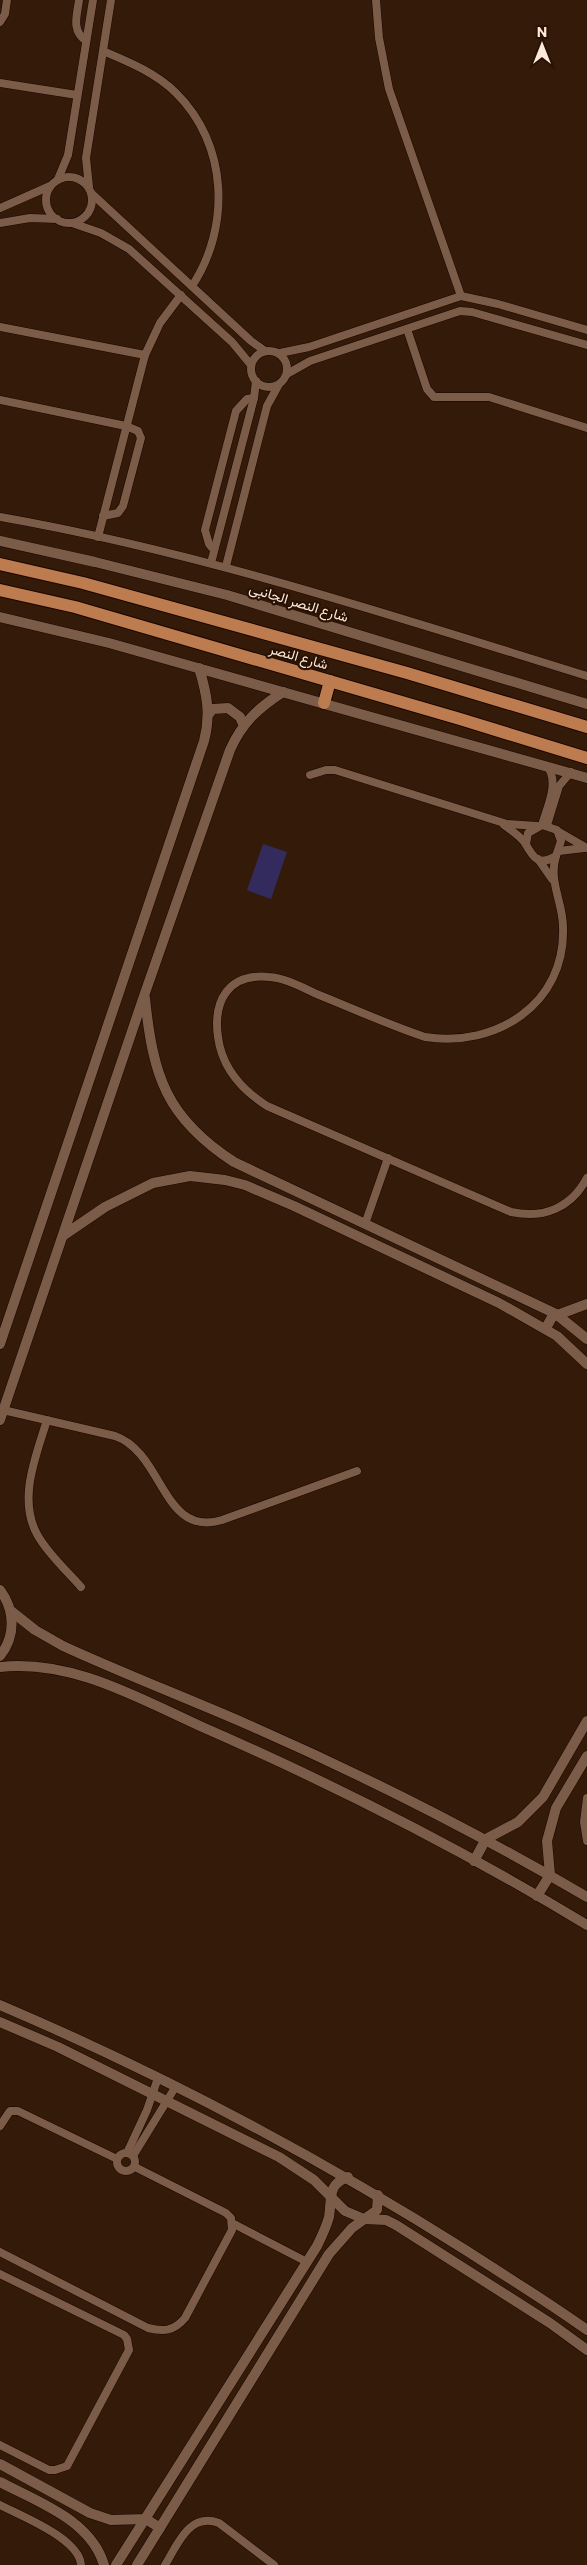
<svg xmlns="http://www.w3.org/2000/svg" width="587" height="2565" viewBox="0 0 587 2565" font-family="Commissioner,Vazirmatn,sans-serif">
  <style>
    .park { fill: #332b5e }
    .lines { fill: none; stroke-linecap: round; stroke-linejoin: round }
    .minor-casing { stroke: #1b0500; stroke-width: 9 }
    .tertiary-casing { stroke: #1b0500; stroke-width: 11 }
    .primary-casing { stroke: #1b0500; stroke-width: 14 }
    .minor { stroke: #7a5c48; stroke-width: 8 }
    .tertiary { stroke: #7a5c48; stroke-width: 10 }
    .primary { stroke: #bd7c4f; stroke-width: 12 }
    .labels { text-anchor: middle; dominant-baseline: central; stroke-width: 4.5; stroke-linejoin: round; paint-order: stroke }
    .street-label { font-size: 14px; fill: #fbe9de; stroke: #2a1202 }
  </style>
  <rect width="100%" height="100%" fill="#341b09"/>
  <polygon class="park" points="263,844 287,852 271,899 247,890"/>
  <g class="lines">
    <defs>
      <g id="minor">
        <path d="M79,0C77,16 71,30 86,41"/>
        <polyline points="376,0 379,38 389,89 461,296"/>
        <polyline points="0,22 5,14 7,0"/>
        <path d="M103,51C129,62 156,73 176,93C228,144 231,227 192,286"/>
        <polyline points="0,83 77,95"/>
        <circle cx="69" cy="200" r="23"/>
        <polyline points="58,179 68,155 93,0"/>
        <polyline points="89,187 86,158 111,0"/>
        <polyline points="91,193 251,341 265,351"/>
        <polyline points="0,208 50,186"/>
        <polyline points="0,223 30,218 57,219"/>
        <polyline points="72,223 101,233 129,249 232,342 251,365"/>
        <polyline points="0,327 145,355"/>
        <polyline points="407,329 427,389 434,397 489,397 587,428"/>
        <circle cx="269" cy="369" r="18"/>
        <polyline points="280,353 309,347 461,296 498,304 587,330"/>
        <polyline points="287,374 310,361 460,311 472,312 587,345"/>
        <polyline points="0,400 126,426 138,431 141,438 123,506 118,513 103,516"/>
        <path d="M0,517C200,552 393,616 587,676"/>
        <polyline points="98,537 145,355 160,323 181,295"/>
        <polyline points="214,550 209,544 205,530 236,411 247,399 254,398"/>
        <polyline points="211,563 254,398 256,381"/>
        <polyline points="226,566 267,406 278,386"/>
        <polyline points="310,775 326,770 335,770 507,824 537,826"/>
        <path d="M504,825C511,830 520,836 525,843C533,857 538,867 556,856L561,841L557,830L542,825L528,833L526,844"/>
        <path d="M542,825C547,807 560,782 547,766"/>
        <polyline points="547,825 559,786 571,772"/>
        <polyline points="559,832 587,848"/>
        <polyline points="559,851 584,848"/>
        <path d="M556,856C548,881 563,902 563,927C566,1004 496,1048 425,1037C389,1025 354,1009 319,995C303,988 286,978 269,977C228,973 213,1001 218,1037C222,1068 242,1090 267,1106L511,1212C544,1219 571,1208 587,1178"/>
        <polyline points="538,859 552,879"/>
        <polyline points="365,1224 388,1158"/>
        <path d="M3,1410L115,1436C164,1453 162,1538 222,1520L357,1471"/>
        <path d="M47,1420C36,1456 17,1500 38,1536C49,1555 67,1571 81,1587"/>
        <polyline points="587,1798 584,1822 587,1841"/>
        <polyline points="0,2126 10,2111 18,2111 117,2159"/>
        <circle cx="126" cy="2162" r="9"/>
        <polyline points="127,2153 147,2110 158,2078"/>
        <polyline points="133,2156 176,2086"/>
        <polyline points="232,2223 307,2262"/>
        <path d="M0,2252L148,2328C164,2332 174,2331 185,2318L232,2230L231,2218L226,2213L135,2167"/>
        <polyline points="0,2274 124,2335 127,2339 129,2350 67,2466 55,2470 49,2470 0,2445"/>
        <path d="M0,2505C21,2516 80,2539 81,2565"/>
        <path d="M165,2565C178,2544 189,2512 219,2523L274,2565"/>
      </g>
      <g id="tertiary">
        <polyline points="0,541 95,562 227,595 587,704"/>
        <polyline points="0,617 109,643 587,778"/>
        <polyline points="209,714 213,709 228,708 240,717 243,724"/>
        <path d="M145,998C153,1076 166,1118 234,1162L556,1314L587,1339"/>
        <polyline points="64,1235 105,1207 153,1183 190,1176 225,1180 245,1185 294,1206 499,1303 557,1336 587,1364"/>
        <polyline points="546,1328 552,1317 587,1304"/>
        <path d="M0,1344L204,741C211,715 207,694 199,668"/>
        <path d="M0,1420L145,993L230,750C242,723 258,708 283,692"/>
        <path d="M0,1590C15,1610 16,1636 0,1656"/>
        <path d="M11,1611L35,1630L63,1646C122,1673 184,1697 244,1723C361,1774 476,1832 587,1897"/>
        <path d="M0,1667C71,1659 138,1698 200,1726C333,1784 463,1850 587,1925"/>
        <polyline points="474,1861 486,1839 518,1822 543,1797 587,1721"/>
        <polyline points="537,1896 550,1875 547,1841 556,1808 587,1756"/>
        <path d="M0,2005C162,2074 318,2157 467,2251C507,2277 548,2302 587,2330"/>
        <polyline points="0,2022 58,2047 279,2157 314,2180 345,2211 364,2219 386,2220 396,2225 550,2323 587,2350"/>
        <polyline points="0,2464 90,2513 111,2520 146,2519 160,2528"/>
        <path d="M0,2482C38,2502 91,2520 104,2565"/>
        <path d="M116,2565L317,2246C322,2236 326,2228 329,2217C332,2199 327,2184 348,2177"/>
        <polyline points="137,2565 329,2254 352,2228 377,2210 378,2195"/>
      </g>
      <g id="primary">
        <polyline points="0,564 83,583 407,673 587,727"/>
        <polyline points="0,590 75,607 460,719 587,758"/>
        <polyline points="324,703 330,681"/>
      </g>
    </defs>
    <use href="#minor" class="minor-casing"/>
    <use href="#tertiary" class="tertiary-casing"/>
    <use href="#primary" class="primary-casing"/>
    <use href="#minor" class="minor"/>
    <use href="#tertiary" class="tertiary"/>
    <use href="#primary" class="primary"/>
  </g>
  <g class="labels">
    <g class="street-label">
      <text transform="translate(299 602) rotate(17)">شارع النصر الجانبى</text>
      <text transform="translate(299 656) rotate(16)">شارع النصر</text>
    </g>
  </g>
  <g transform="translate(542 45)" stroke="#2a1202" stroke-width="4" paint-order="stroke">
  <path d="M0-4L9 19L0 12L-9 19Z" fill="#fbe9de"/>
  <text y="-8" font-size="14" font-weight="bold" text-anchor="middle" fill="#fbe9de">N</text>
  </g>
</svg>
